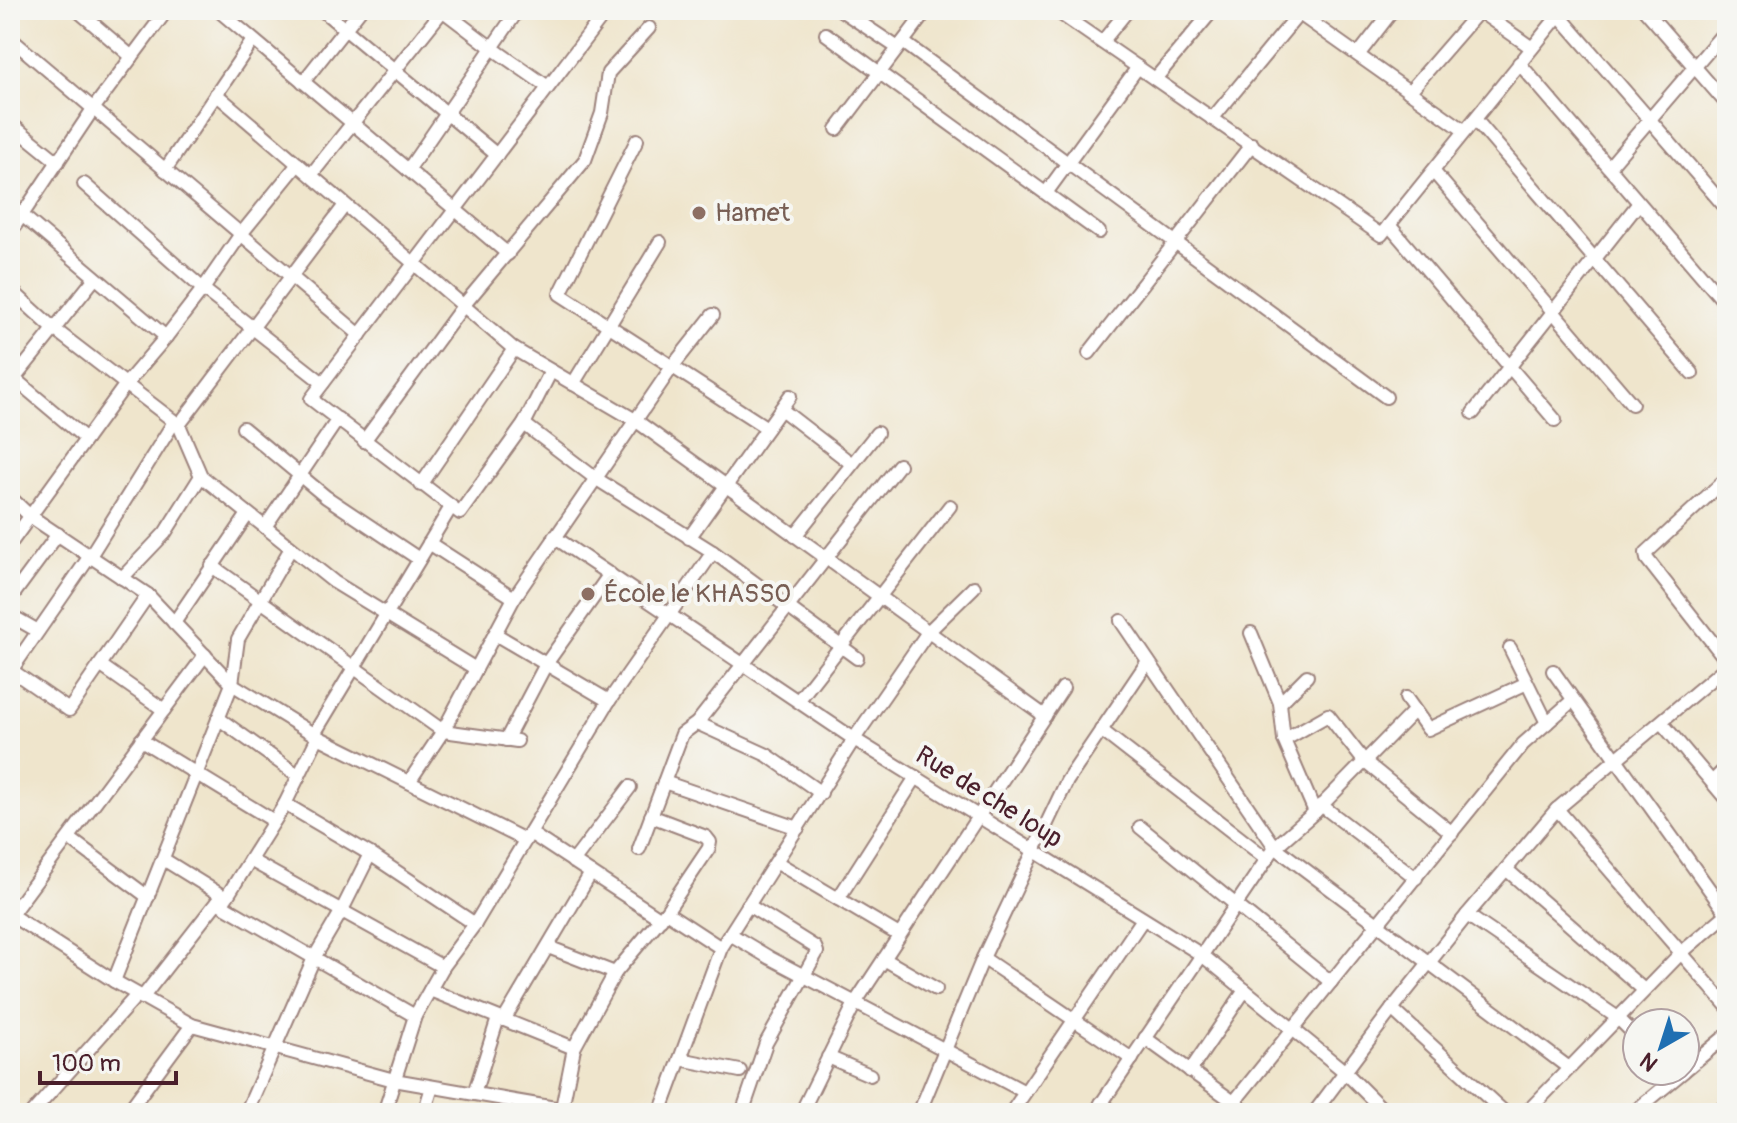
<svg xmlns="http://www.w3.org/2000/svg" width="1737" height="1123" viewBox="0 0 1737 1123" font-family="Pangolin,sans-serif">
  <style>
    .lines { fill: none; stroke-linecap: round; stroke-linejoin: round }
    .minor-casing { stroke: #9c827c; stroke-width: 16 }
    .minor { stroke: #fff; stroke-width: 12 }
    .education-dot { fill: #8d6e63; stroke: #f6f6f2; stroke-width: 3 }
    .labels { text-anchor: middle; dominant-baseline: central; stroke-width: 8; stroke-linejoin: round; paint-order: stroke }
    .education-label { font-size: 26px; fill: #785e54; stroke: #f6f6f2; text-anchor: start }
    .street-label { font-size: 26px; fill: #4a1f2b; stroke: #f6f6f2 }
  </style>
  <rect width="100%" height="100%" fill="#f6f6f2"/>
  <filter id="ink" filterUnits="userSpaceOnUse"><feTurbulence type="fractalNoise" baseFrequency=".0125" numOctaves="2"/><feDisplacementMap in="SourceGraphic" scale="16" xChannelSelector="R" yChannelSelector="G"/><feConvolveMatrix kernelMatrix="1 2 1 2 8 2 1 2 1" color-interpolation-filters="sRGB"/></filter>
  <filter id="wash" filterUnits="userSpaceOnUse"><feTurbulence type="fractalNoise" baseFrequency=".006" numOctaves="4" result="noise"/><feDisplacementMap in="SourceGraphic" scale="32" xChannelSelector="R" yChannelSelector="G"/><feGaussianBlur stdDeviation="1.8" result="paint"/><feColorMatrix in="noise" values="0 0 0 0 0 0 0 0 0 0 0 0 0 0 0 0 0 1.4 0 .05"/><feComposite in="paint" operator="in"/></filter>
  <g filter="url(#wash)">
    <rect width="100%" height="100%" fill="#efe5cc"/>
  </g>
  <g filter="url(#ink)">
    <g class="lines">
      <defs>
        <g id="minor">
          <polyline points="77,10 132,57"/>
          <polyline points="218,10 508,254"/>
          <polyline points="322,10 497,155"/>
          <polyline points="442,10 492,48 548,87"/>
          <polyline points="841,10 898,48"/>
          <polyline points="1055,10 1381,235 1563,10"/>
          <polyline points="1294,10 1465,131"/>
          <polyline points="1478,10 1532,48"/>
          <polyline points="1645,10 1727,104"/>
          <polyline points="1559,15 1727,209"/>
          <polyline points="826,34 1099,232"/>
          <polyline points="10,38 360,335"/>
          <polyline points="903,42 1386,397"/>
          <polyline points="1102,42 1128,10"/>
          <polyline points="1358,55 1393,10"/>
          <polyline points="1519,63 1727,305"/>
          <polyline points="1155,79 1213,10"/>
          <polyline points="303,82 360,10"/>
          <polyline points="1409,92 1480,10"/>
          <polyline points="216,94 514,349 635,420 1045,716"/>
          <polyline points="1212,119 1302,10"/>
          <polyline points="1475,119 1692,373"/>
          <polyline points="10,123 58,162"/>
          <polyline points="837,129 927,10"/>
          <polyline points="637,140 560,294 767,428"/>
          <polyline points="1609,167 1727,29"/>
          <polyline points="165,170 253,40"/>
          <polyline points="408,170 518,10"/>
          <polyline points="1433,171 1632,404"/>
          <polyline points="311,175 443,10"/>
          <polyline points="84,184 203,289 323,383"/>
          <polyline points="1046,193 1138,67"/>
          <polyline points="10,205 166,337"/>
          <polyline points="1389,225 1555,420"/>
          <polyline points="10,233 93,109 167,10"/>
          <polyline points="10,289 54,329 179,425 201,476 334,582 476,669"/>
          <polyline points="1089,353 1252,144"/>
          <polyline points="551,371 524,424 460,513 311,399 607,10"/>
          <polyline points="10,375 86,439"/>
          <polyline points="10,384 95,278"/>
          <polyline points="573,384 660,242"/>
          <polyline points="781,409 852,464"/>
          <polyline points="1473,413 1639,203"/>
          <polyline points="524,424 595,478 713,552 857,658"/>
          <polyline points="179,425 345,205"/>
          <polyline points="243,428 326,497 419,559"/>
          <polyline points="364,441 463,306 585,160 602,113 608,73 649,28"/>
          <polyline points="1727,478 1646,553 1647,559 1727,661"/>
          <polyline points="421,485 514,349"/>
          <polyline points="10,497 30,516 148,595 232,684 318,737 525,840"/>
          <polyline points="265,527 338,419"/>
          <polyline points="795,536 877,433"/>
          <polyline points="554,537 854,739 1202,955 1344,1071 1386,1113"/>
          <polyline points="689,538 790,396"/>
          <polyline points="429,543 514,598"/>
          <polyline points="10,544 126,384 166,337 203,289 241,234 298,164"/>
          <polyline points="212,566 443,731 517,741"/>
          <polyline points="122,578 165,533 201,476"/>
          <polyline points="10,599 58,534"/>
          <polyline points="10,615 38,631"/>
          <polyline points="1121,621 1275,847 1569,1068"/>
          <polyline points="174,623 248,514"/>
          <polyline points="1251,633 1280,703 1284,740 1315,812"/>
          <polyline points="495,634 609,701"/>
          <polyline points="1510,648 1547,723"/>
          <polyline points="100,665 164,710"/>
          <polyline points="11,670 69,710 148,595"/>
          <polyline points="1553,671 1727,914"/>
          <polyline points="10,672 90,556 174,422"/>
          <polyline points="1406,698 1428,729 1527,683"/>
          <polyline points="798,701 950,506"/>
          <polyline points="1280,703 1307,676"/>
          <polyline points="218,718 299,776"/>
          <polyline points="1661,722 1727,800"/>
          <polyline points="697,723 767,755 821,793"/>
          <polyline points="1101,730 1267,859"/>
          <polyline points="314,734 451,507"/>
          <polyline points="141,740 274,821"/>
          <polyline points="506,740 546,664 610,574"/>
          <polyline points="1284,740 1328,715 1364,761 1452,833"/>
          <polyline points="409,782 443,731 514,598 672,367 713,315"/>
          <polyline points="664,782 798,828"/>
          <polyline points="1712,782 1727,767"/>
          <polyline points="285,804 370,854 475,924"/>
          <polyline points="1321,805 1416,878"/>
          <polyline points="1557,809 1727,1006"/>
          <polyline points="1140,827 1331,982"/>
          <polyline points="530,833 661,919"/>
          <polyline points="69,838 148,897"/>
          <polyline points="639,849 682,734 697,723 899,465"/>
          <polyline points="163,859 226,898 285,804 318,737"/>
          <polyline points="250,860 443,967"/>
          <polyline points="573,862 630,787"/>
          <polyline points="776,862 899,935"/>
          <polyline points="1506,869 1644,990"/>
          <polyline points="838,899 916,777"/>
          <polyline points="217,902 415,1016"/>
          <polyline points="666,912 721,948"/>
          <polyline points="11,915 114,981 192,1025 394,1080 561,1109 603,1113"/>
          <polyline points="1467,915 1618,1018 1637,1037"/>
          <polyline points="10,916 205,655"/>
          <polyline points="730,934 770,958 1025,1092"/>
          <polyline points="548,947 615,973"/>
          <polyline points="983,958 1132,1059"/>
          <polyline points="884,959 936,989"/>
          <polyline points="114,981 232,684 238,639 291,548"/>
          <polyline points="430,990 574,1048"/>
          <polyline points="142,998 220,898"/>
          <polyline points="504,1020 591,873"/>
          <polyline points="1145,1038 1249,1113"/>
          <polyline points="828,1057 870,1075"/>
          <polyline points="680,1059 740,1071"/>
          <polyline points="1685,1070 1727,1035"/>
          <polyline points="1190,1071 1245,990"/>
          <polyline points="474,1094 498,1018"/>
          <polyline points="1234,1102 1523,744 1573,700"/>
          <polyline points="1101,1103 1115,1113"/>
          <polyline points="32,1113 137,995"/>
          <polyline points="127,1113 192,1025"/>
          <polyline points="246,1113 314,958 341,912 370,854"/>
          <polyline points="384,1113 415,1016 443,967 475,924 609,701 713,552"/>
          <polyline points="424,1113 432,1087"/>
          <polyline points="561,1113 574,1048 615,973 666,912 709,848 710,842 706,837 651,816"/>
          <polyline points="660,1113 721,948 854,739 928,632 974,587"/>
          <polyline points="742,1113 766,1043 817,952 815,947 748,905"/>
          <polyline points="801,1113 855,1003 1063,688"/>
          <polyline points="919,1113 983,958 1067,781 1148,661"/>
          <polyline points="1011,1113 1143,919"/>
          <polyline points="1095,1113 1275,847 1315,812 1414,711"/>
          <polyline points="1314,1113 1392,1009"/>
          <polyline points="1505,1113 1392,1009 1467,915 1557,809 1727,666"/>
          <polyline points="1526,1113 1681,953 1727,914"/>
          <polyline points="1633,1113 1684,1071"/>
          <polyline points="1717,1113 1727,1104"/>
        </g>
      </defs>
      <use href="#minor" class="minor-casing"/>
      <use href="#minor" class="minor"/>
    </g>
  </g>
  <g class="education-dot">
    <circle cx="699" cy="213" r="8"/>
    <circle cx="588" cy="594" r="8"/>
  </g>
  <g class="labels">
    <g class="education-label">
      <text x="715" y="213">Hamet</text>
      <text x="604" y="594">École le KHASSO</text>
    </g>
    <g class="street-label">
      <text transform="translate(989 797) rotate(32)">Rue de che loup</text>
    </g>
  </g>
  <rect width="1737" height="1123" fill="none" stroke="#f6f6f2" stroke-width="40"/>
  <g transform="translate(1661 1047) rotate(219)"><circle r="38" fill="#f6f6f2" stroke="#b1a0a2" stroke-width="2"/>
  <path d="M0-6L14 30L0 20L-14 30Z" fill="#1f6fb2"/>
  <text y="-12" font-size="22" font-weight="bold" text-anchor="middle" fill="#4a1f2b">N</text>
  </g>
  <path d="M40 1071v12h136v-12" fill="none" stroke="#4a1f2b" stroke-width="4"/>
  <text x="52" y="1071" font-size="24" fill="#4a1f2b" stroke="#f6f6f2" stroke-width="6" paint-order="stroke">100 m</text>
</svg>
